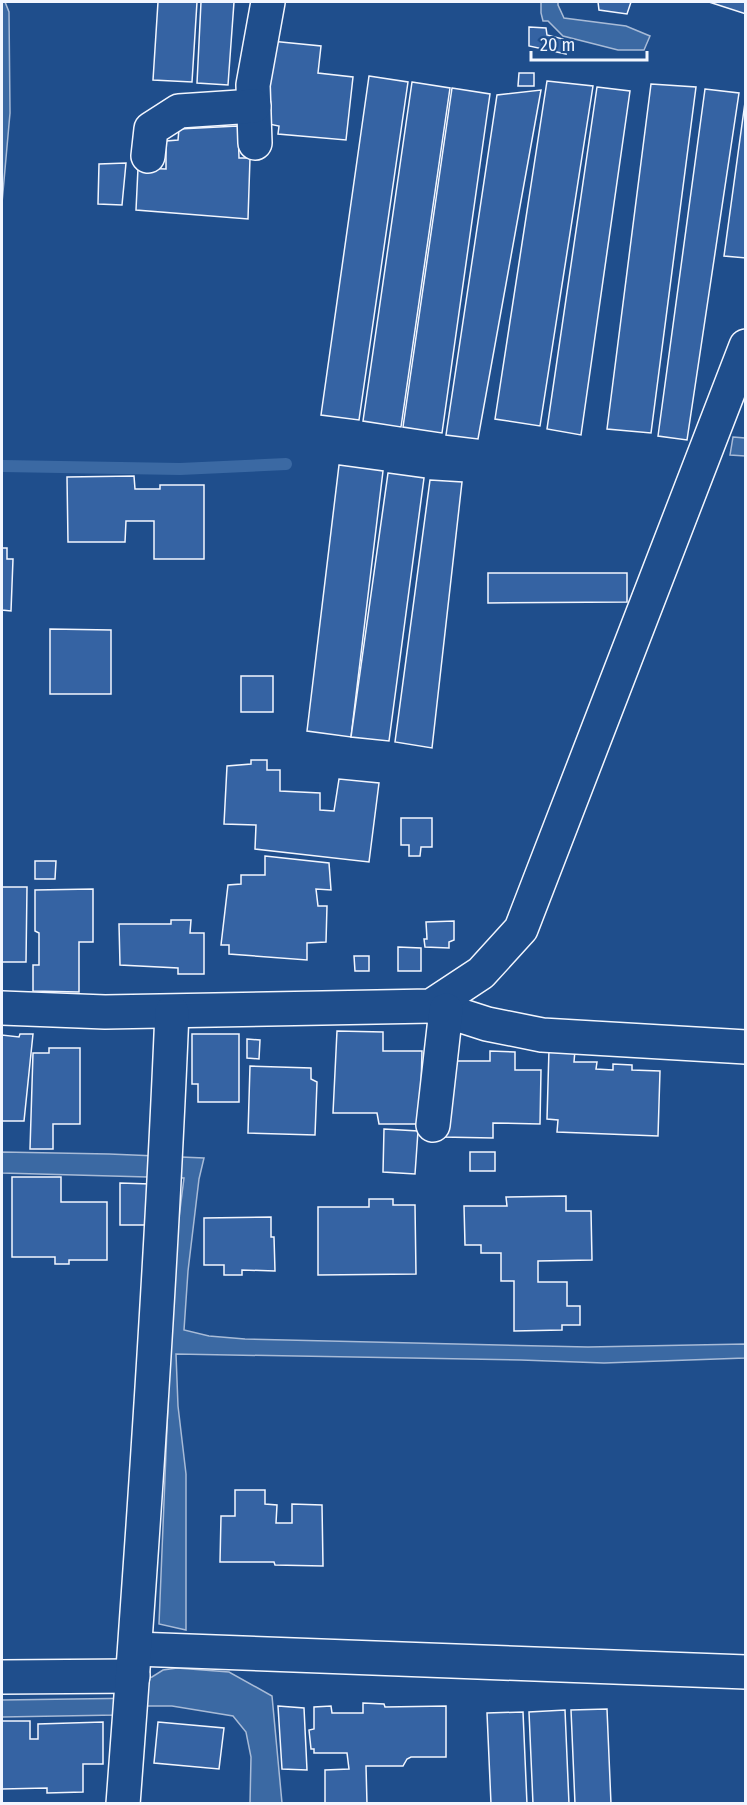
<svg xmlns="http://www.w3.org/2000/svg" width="747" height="1805" viewBox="0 0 747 1805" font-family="'Fira Sans Condensed',sans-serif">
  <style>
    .water { fill: #3b69a3; stroke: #a8bbd7; stroke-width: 1.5 }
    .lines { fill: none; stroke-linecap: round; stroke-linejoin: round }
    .stream { stroke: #3b69a3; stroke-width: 12 }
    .building { fill: #3563a3; stroke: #f2f6ff; stroke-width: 1.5 }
    .minor-casing { stroke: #f2f6ff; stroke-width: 36 }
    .minor { stroke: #1f4e8c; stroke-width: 33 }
  </style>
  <rect width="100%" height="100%" fill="#1f4e8c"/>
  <g class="water">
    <polygon points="2,2 5,2 9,12 10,113 2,203"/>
    <polygon points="541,2 558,2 558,5 564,18 626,26 650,36 644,50 618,50 563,36 548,21 543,21 541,13"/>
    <polygon points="733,437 745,438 745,456 730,455"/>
    <polygon points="2,1152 109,1154 204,1158 199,1179 188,1271 184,1330 209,1336 245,1339 588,1347 745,1344 745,1358 604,1363 521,1360 176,1354 178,1406 186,1474 186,1630 159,1624 168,1404 168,1305 184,1178 2,1173"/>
    <polygon points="177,1668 229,1672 272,1696 282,1803 250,1803 251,1757 246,1732 233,1716 172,1706 146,1706 117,1715 2,1717 2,1700 145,1698 146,1678 152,1677 163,1670"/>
  </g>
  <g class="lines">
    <polyline class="stream" points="2,466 180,469 286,464"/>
  </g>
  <g class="building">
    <polygon points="158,2 197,2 192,82 153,80"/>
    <polygon points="201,2 234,2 228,85 197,83"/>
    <polygon points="598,2 631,2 627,14 599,10"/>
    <polygon points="709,2 746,2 746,14"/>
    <polygon points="529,27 546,28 547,35 563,39 566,54 529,46"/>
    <polygon points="271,41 321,46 318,73 353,77 346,140 278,134 279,126 259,122"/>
    <polygon points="519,73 534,73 534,86 518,86"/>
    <polygon points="369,76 408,82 359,420 321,415"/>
    <polygon points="547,81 593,86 540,426 495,419"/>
    <polygon points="412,82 450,88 401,427 363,421"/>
    <polygon points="651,84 696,87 651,433 607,429"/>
    <polygon points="597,87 630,91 581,435 547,429"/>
    <polygon points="452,88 490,94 442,433 403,427"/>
    <polygon points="705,89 739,93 687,440 658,436"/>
    <polygon points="541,90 478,439 446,435 497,95"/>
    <polygon points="746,95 746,258 724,256"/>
    <polygon points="238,126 239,158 250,158 248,219 136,210 138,168 166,169 166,141 178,140 179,129"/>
    <polygon points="126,163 122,205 98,204 99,164"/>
    <polygon points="339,465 383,471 351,737 307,731"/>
    <polygon points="388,473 424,478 389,741 351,737"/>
    <polygon points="134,476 135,489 160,489 160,485 204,485 204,559 154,559 154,521 126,521 125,542 68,542 67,477"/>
    <polygon points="430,480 462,482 432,748 395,742"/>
    <polygon points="2,548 7,548 7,559 13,559 11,611 2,610"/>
    <polygon points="488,573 627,573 627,602 488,603"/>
    <polygon points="50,629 111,630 111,694 50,694"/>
    <rect x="241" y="676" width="32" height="36"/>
    <polygon points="251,760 267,760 267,770 280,770 280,791 320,793 320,810 334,811 339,779 379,783 369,862 255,849 256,825 224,824 227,766 251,764"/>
    <polygon points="401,818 432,818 432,847 421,847 420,856 409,856 409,845 401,845"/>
    <polygon points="265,856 329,863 331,890 316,889 318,906 327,906 326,942 307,943 307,960 229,954 229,945 221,945 228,885 241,884 241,875 265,875"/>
    <polygon points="35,861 56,861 55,879 35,879"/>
    <polygon points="2,887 27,887 26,962 2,962"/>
    <polygon points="93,889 93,942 79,942 79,992 33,991 33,965 39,965 39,933 35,931 35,890"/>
    <polygon points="171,920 191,920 190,933 204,933 204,974 178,974 178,968 120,965 119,924 171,924"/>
    <polygon points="454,921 454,940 449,942 449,948 425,947 424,939 427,939 426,922"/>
    <polygon points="398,947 421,948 421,971 398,971"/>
    <polygon points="354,956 369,956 369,971 355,971"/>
    <polygon points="337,1031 383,1032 383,1051 422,1051 420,1124 379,1124 377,1113 333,1113"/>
    <polygon points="20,1034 33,1034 24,1121 2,1121 2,1035 19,1037"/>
    <polygon points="192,1034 239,1034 239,1102 198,1102 198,1084 192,1084"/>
    <polygon points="247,1039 260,1040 259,1059 247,1058"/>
    <polygon points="49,1048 80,1048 80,1124 53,1124 53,1149 30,1149 33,1053 49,1053"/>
    <polygon points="549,1049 575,1050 574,1062 597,1062 596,1069 613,1070 613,1064 632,1065 632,1070 660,1071 658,1136 557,1132 558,1120 547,1119"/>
    <polygon points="490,1051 515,1052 515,1070 541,1070 540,1124 493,1123 493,1138 442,1137 451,1061 490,1061"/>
    <polygon points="250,1066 311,1068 311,1079 317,1082 315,1135 248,1133"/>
    <polygon points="384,1129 418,1131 415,1174 383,1172"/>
    <rect x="470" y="1152" width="25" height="19"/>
    <polygon points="12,1177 61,1177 61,1202 107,1202 107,1260 69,1260 69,1264 55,1264 55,1257 12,1257"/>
    <polygon points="120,1183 150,1184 150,1225 120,1225"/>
    <polygon points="566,1196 566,1211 591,1211 592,1260 538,1261 538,1282 567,1282 567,1306 580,1306 580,1325 562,1325 562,1330 514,1331 514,1281 501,1281 501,1253 481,1253 481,1245 465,1245 464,1206 507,1206 506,1197"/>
    <polygon points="369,1199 393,1199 393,1205 415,1205 416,1274 318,1275 318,1207 369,1207"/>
    <polygon points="271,1217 271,1237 274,1237 275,1271 242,1270 242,1275 224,1275 224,1265 204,1265 204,1218"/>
    <polygon points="235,1490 265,1490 265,1504 277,1505 276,1523 292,1523 292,1504 322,1505 323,1566 275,1565 274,1562 220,1562 221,1516 235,1516"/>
    <polygon points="363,1703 384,1704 385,1707 446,1706 446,1757 411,1757 407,1759 403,1766 366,1766 367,1804 325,1804 325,1770 349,1769 347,1753 314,1753 314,1749 311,1749 309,1730 314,1729 314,1707 331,1706 332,1713 363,1713"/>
    <polygon points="278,1706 304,1708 307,1770 282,1769"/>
    <polygon points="607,1709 611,1804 575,1804 571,1710"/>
    <polygon points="565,1710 569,1804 533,1804 529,1712"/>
    <polygon points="523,1712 527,1804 491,1804 487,1713"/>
    <polygon points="2,1721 30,1721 30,1739 38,1739 38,1724 103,1722 103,1764 83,1764 83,1792 47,1793 47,1788 2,1789"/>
    <polygon points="158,1722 224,1728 219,1769 154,1763"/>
  </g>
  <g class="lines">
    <defs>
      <g id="minor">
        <polyline points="255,143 253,85 268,2"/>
        <polyline points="148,156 151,129 179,111 254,106"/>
        <polyline points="431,1006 487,1024 542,1035 746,1047"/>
        <polyline points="2,1008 105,1012 431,1006 481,973 521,929 746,346"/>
        <polyline points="433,1125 446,1010"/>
        <polyline points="135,1649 746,1672"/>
        <polyline points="2,1677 133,1676"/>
        <path d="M123,1804C143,1540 161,1276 172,1012"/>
      </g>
    </defs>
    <use href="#minor" class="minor-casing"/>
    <use href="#minor" class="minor"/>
  </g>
  <rect width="747" height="1805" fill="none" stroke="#f2f6ff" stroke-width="6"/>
  <path d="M531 51v9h116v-9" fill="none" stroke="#f2f6ff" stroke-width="3"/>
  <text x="540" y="51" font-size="18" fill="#f2f6ff" stroke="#1f4e8c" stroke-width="4.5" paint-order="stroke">20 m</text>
</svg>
